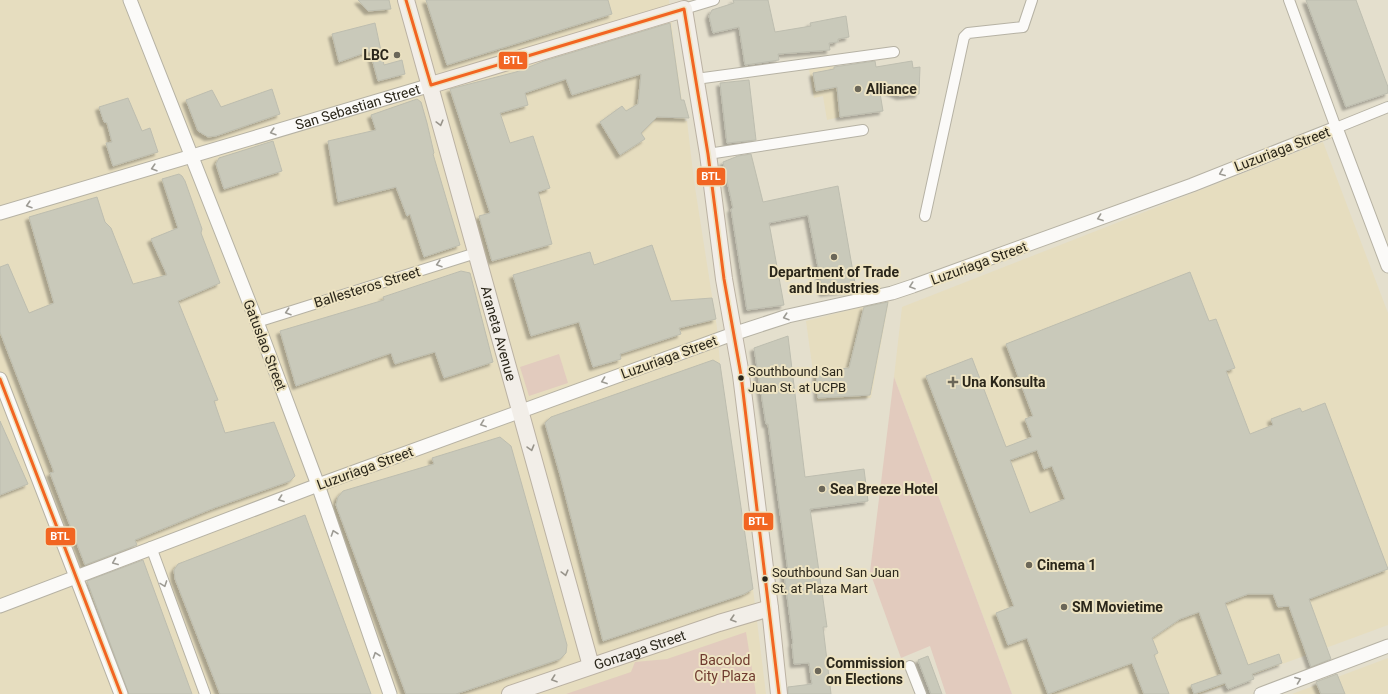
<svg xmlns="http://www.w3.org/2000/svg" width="1388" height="694" viewBox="0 0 1388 694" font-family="Roboto,sans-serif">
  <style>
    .built { fill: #e6ddbf }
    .green { fill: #e2cbbe }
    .building { fill: #c9c9ba; stroke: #bdbdaf; fill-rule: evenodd; filter: url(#shadow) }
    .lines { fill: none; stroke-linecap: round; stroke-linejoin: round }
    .minor-casing { stroke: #b6b2a4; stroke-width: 12 }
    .tertiary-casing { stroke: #b6b2a4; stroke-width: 15 }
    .primary-casing { stroke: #bbb2a3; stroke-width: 18 }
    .minor { stroke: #fbfaf8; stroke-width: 10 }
    .tertiary { stroke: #fbfaf8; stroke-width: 13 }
    .primary { stroke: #f2eee8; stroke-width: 16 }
    .bus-1-casing { stroke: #eee4c3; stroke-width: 6 }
    .bus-1 { stroke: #f26522; stroke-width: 3 }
    .oneway { stroke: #98948b }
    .oneway2 { stroke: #9d9b94 }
    .poi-dot { fill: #6b6759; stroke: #eee4c3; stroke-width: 1.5 }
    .bus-dot { fill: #2a261a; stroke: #eee4c3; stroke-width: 1.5 }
    .labels { text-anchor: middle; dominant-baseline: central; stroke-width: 4; stroke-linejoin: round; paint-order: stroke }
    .bus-label { font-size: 13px; fill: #2a261a; stroke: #eee4c3; text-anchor: start }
    .poi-label { font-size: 14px; font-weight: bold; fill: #2a261a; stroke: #eee4c3; text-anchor: start }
    .street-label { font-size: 14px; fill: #2a261a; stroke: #eee4c3 }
    .park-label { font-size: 14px; fill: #703b2f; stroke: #eee4c3 }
    .line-badge { stroke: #eee4c3; stroke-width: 1.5 }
    .badge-label { font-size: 11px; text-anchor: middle; font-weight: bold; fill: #fff }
  </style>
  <defs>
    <filter id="shadow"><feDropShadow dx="-3.5" dy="3.5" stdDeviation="1" flood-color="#0004"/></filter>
  </defs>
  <rect width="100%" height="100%" fill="#e4dfcd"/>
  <g class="built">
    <polygon points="0,0 669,0 675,53 685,121 687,121 694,181 717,328 720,364 713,395 753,589 766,694 0,694"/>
    <polygon points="834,66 840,117 827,120 823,96 814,98 809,69"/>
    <polygon points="1323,142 1388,313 1388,625 1201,694 1012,694 894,377 902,307"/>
    <polygon points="889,300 871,398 817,401 806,321"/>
    <polygon points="1388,658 1388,694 1292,694"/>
  </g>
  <g class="green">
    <polygon points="559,354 568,383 529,396 520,367"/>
    <polygon points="894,377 1012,694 946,694 930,646 901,658 870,572"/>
    <polygon points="746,632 756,694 566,694 631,672 635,662 667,659"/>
  </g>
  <g class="building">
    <polygon points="358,0 389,0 391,9 368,11"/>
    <polygon points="426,0 608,0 612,14 447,65"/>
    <polygon points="733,0 768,0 775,32 811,26 810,23 846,16 849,37 838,39 838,42 829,43 830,50 778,54 779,60 745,65 739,27 713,33 709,16 712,10 734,3"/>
    <polygon points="1306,0 1356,0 1388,87 1388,93 1346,107"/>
    <polygon points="375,23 384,65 402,60 405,74 378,81 370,51 339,62 332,34"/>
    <polygon points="670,23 681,100 684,100 689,118 657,117 641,133 645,139 620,155 600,122 622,106 626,111 638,104 641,74 572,95 566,79 525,93 528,105 500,113 510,143 533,136 550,188 538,192 552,244 492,261 479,216 490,213 450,89 516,72 544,61"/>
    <polygon points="875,61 876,67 912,61 913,68 920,67 919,94 900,96 879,87 883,111 840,117 837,87 816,91 813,73 834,69 834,67"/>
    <polygon points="749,80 756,140 727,143 720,83"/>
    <polygon points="272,89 280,114 216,136 208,137 198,131 186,100 212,90 221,107"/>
    <polygon points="128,98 142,131 150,128 158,152 113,166 106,143 112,142 107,123 104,122 99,107"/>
    <polygon points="417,99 421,102 427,123 434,153 433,154 460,245 424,257 410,214 407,216 396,187 338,202 328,141 376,130 371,115"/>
    <polygon points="273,141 282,171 224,189 216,164 219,158"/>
    <polygon points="751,154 763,202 838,186 856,289 823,293 808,215 769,223 784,305 747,310 731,209 733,208 723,162 738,156"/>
    <polygon points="179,174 182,176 185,181 202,229 201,233 220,283 178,301 218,400 214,401 225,433 274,422 295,476 290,481 214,508 135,540 137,545 85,565 50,473 54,472 0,332 0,267 8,264 29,313 54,303 29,217 97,197 105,222 111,228 133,284 167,275 151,239 178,228 162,179"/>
    <polygon points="652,245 671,301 712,298 716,319 679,328 681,334 620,354 621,359 593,367 579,322 531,336 513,275 590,252 594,265"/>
    <polygon points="461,271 470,273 493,362 444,378 435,352 395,364 391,353 296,386 280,331 384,300 383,297"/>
    <path d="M1190,272L1209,321L1216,319L1235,368L1226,371L1250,434L1273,425L1271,419L1300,408L1302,412L1325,403L1388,569L1309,599L1331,659L1311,667L1289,606L1278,607L1273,594H1248L1225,603L1248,665L1279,654L1282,663L1252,674L1254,679L1228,689L1225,683L1194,694L1191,685L1222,674L1199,612L1180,619L1152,638L1158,653L1154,655L1169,694H1144L1132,663L1048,694L1027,638L1008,645L996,613L1014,606L926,376L972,358L1006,447L1032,437L1025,419L1033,416L1006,344ZM1037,450L1044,469L1052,466L1065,499L1030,513L1010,460Z"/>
    <polygon points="888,302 870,395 818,398 816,371 849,368 864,307"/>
    <polygon points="788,336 805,477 864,469 868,501 810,509 827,627 823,627 831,694 788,694 788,687 812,684 809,663 794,664 792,644 793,643 784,572 788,571 768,424 766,424 754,348"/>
    <polygon points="713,360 720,364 753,589 744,594 603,641 560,475 545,423 551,417"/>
    <polygon points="0,421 28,484 0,495"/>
    <polygon points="500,437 511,446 567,645 566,653 560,659 456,694 406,694 336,505 338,497 343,491 434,464 432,458"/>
    <polygon points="305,515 371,694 220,694 175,579 174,570 178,564"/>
    <polygon points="143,560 192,694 129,694 87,581"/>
    <polygon points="928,656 942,694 931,694 918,660"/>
    <polygon points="1337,674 1345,694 1321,694 1316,682"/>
  </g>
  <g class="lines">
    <defs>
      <g id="minor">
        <polyline points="1289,0 1336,128 1388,107"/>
        <polyline points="684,9 714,0"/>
        <polyline points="696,79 894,52"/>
        <polyline points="708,154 863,130"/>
        <polyline points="925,216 964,37 968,33 1023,27 1032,0"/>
        <polyline points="257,322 476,253"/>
        <polyline points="151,547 205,694"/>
        <polyline points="910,666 921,694"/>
      </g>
      <g id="tertiary">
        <polyline points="130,0 257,322 318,485 390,694"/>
        <path id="s1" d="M0,213L431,85"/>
        <polyline points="0,379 121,694"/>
        <polyline points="0,606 318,485 733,334 788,316 892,293 913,286 1192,185 1336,128 1388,266"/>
        <polyline points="1261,694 1388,646"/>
      </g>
      <g id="primary">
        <path id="s2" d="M406,0L591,666"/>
        <polyline points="431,85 684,9 708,154 724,279 741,375 770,608 779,694"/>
        <path id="s3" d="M510,694L719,623L770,608"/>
      </g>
    </defs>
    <use href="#minor" class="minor-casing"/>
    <use href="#tertiary" class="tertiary-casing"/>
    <use href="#primary" class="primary-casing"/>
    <use href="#minor" class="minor"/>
    <use href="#tertiary" class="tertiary"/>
    <use href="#primary" class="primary"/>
    <defs>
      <g id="bus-1">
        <polyline points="406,0 431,85 684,9 708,154 724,279 741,375 779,694"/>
        <polyline points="0,379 121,694"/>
      </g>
    </defs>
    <use href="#bus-1" class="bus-1-casing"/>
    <use href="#bus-1" class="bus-1"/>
  </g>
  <defs><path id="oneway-chevron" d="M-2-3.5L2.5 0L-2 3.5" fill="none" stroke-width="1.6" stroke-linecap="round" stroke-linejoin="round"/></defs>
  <g class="oneway">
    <use href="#oneway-chevron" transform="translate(440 123) rotate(75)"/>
    <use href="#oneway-chevron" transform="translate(531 448) rotate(74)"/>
    <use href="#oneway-chevron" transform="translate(565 573) rotate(75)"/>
    <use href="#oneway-chevron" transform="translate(733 619) rotate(163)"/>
    <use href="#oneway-chevron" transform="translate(554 679) rotate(161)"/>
  </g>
  <g class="oneway2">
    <use href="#oneway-chevron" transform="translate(273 132) rotate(163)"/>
    <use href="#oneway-chevron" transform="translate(154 168) rotate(163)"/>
    <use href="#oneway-chevron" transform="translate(1222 173) rotate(158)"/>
    <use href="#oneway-chevron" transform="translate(29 205) rotate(163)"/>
    <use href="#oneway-chevron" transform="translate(1100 218) rotate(160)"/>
    <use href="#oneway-chevron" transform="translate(439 264) rotate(163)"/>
    <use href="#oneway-chevron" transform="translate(912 286) rotate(161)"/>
    <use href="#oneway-chevron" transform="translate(288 312) rotate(162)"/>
    <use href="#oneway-chevron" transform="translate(786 317) rotate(162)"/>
    <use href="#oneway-chevron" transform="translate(604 381) rotate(160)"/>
    <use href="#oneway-chevron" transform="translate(483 424) rotate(160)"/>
    <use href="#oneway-chevron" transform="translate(281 499) rotate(160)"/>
    <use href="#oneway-chevron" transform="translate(334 533) rotate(-109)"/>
    <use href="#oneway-chevron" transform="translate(115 562) rotate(158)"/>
    <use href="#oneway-chevron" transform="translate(164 584) rotate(70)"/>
    <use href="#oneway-chevron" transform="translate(376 655) rotate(-109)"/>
    <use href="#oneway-chevron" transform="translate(1298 680) rotate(-21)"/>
  </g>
  <g class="poi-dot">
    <circle cx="397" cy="55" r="4"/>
    <circle cx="858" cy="89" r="4"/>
    <circle cx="834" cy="257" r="4"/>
    <path d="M951 376h4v4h4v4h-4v4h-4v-4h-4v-4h4z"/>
    <circle cx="822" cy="489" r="4"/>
    <circle cx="1029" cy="565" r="4"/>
    <circle cx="1064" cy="607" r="4"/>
    <circle cx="818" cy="671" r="4"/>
  </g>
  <g class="bus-dot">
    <circle cx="741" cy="378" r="3.5"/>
    <circle cx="765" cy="579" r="3.5"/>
  </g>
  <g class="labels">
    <g class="bus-label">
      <text x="748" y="371">Southbound San<tspan x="748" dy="16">Juan St. at UCPB</tspan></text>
      <text x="772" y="572">Southbound San Juan<tspan x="772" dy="16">St. at Plaza Mart</tspan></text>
    </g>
    <g class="poi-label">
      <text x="389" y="55" text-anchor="end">LBC</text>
      <text x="866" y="89">Alliance</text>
      <text x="834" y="272" text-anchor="middle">Department of Trade<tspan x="834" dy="16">and Industries</tspan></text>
      <text x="962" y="382">Una Konsulta</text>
      <text x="830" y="489">Sea Breeze Hotel</text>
      <text x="1037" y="565">Cinema 1</text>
      <text x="1072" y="607">SM Movietime</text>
      <text x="826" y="663">Commission<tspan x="826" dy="16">on Elections</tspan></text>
    </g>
    <g class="street-label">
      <text stroke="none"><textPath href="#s1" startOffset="373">San Sebastian Street</textPath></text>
      <text transform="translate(1282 149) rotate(-21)">Luzuriaga Street</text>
      <text transform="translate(979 263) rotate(-20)">Luzuriaga Street</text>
      <text transform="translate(367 287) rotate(-17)">Ballesteros Street</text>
      <text stroke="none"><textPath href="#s2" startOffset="346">Araneta Avenue</textPath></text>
      <text transform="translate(265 345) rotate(69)">Gatuslao Street</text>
      <text transform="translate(669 357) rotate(-20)">Luzuriaga Street</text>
      <text transform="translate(365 468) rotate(-20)">Luzuriaga Street</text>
      <text stroke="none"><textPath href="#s3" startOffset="137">Gonzaga Street</textPath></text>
    </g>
    <g class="park-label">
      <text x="725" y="660">Bacolod<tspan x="725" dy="16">City Plaza</tspan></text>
    </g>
  </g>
  <g class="line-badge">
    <rect x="498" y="51" width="30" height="19" rx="4" fill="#f26522"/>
    <rect x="696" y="167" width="30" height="19" rx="4" fill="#f26522"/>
    <rect x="743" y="512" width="31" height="19" rx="4" fill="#f26522"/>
    <rect x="45" y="527" width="31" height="19" rx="4" fill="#f26522"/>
  </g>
  <g class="badge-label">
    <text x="513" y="64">BTL</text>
    <text x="711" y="180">BTL</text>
    <text x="758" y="525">BTL</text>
    <text x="60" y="540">BTL</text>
  </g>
</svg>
